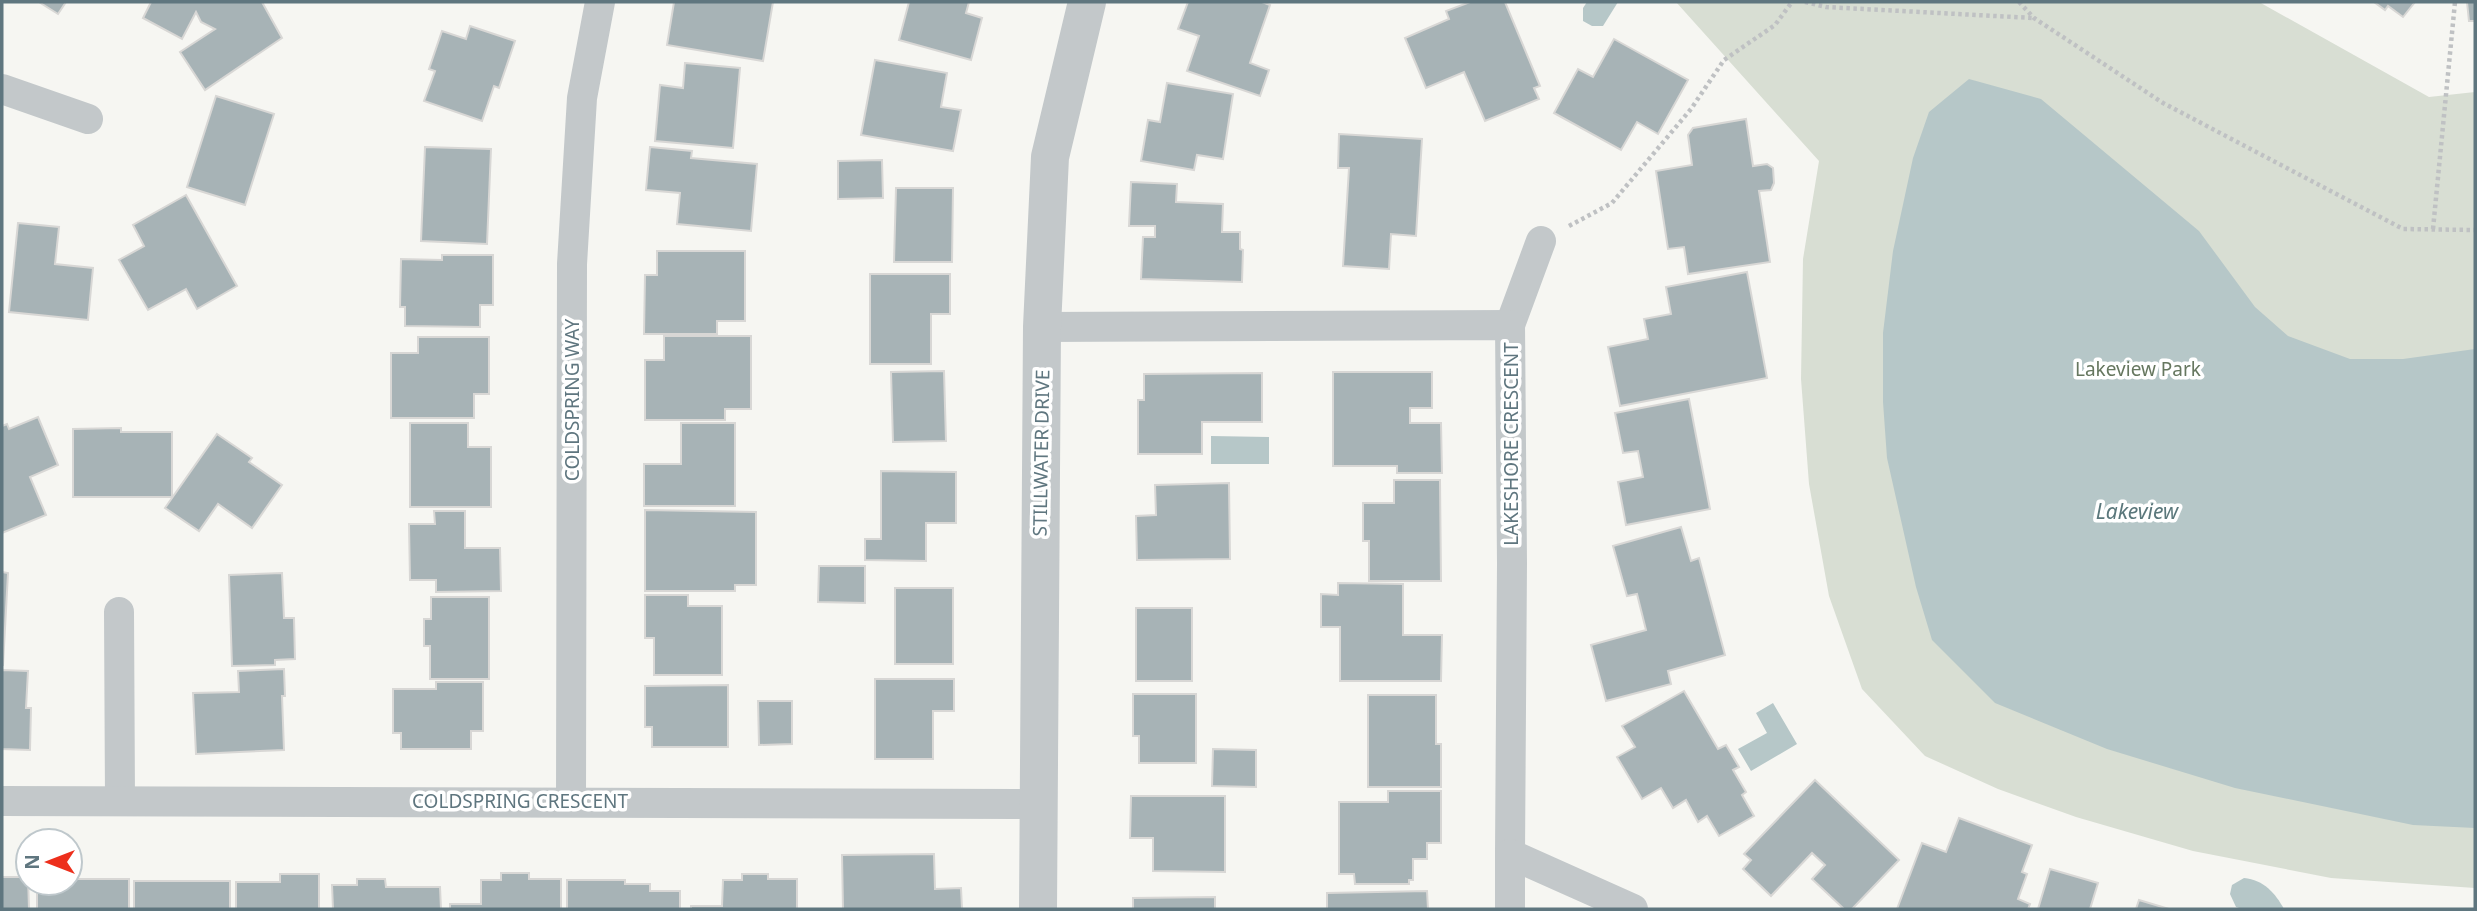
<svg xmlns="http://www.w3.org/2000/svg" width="2477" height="911" viewBox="0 0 2477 911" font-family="'Noto Sans',sans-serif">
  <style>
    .green { fill: #d8ded3 }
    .water { fill: #b6c7c8 }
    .building { fill: #a7b3b6; stroke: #d8d7d5; stroke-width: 2 }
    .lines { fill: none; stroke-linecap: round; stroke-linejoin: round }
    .path { stroke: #bfc1c3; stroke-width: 4.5; stroke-dasharray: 3.5 3.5; stroke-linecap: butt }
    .minor { stroke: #c3c8ca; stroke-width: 30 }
    .tertiary { stroke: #c3c8ca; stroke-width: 38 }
    .labels { text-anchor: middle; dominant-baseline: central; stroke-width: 7; stroke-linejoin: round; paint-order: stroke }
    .park-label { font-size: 19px; fill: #66775f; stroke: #fff }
    .street-label { font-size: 19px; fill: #5f767f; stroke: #fff }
    .water-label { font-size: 21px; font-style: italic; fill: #5a777b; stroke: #fff }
  </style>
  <rect width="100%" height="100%" fill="#f6f6f2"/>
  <polygon class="green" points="1676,2 2259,2 2429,97 2475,92 2475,888 2331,878 2193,851 2076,817 1998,789 1925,756 1862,689 1829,596 1809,484 1801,379 1803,259 1819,161"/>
  <g class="water">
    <polygon points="1587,2 1618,2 1603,26 1592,26 1583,21 1583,8"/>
    <polygon points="1969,79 2041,99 2199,231 2255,307 2288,336 2350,359 2403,359 2475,349 2475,828 2413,825 2235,788 2107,749 1995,703 1932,640 1916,587 1887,458 1883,402 1883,333 1893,251 1913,158 1929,112"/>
    <polygon points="1211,436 1269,437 1269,464 1211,464"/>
    <polygon points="1773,703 1797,744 1751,771 1738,749 1767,733 1756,713"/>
    <path d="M2244,878C2264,880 2275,893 2284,909H2242L2236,907L2230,894L2232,885Z"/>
  </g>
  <g class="building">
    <polygon points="39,2 66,2 58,14"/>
    <polygon points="151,2 262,2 282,38 205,90 180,52 215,29 201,22 196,12 182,39 143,18"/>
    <polygon points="674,2 773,2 763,61 667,45"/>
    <polygon points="909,2 969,2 966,13 982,18 971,60 899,40"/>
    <polygon points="1188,2 1262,2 1270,5 1250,63 1269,70 1260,96 1187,71 1199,36 1178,29"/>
    <polygon points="1470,2 1505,2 1540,86 1534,88 1539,99 1485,121 1464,72 1426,88 1405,38 1449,19 1446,11"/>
    <polygon points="2374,2 2415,2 2403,17 2388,6 2385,10"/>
    <polygon points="2467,2 2475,2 2475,21 2469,21"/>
    <polygon points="470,26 515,41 499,88 494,86 482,121 424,101 435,71 429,69 442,31 466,39"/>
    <polygon points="1614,39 1688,80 1658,134 1637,122 1621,150 1554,113 1578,69 1593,77"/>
    <polygon points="875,60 947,73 941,107 961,110 953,151 861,135"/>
    <polygon points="685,63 740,68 733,148 655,141 660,85 683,88"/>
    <polygon points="1167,83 1233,94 1223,159 1197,155 1194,170 1141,161 1148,120 1160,122"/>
    <polygon points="216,96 274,114 245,205 187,187"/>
    <polygon points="1746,119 1753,166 1767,164 1773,168 1774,183 1771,190 1759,191 1770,262 1688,274 1684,247 1668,249 1656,171 1692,165 1688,135 1693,128"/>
    <polygon points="1339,134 1422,139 1416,236 1391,234 1389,269 1343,266 1349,168 1338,168"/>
    <polygon points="425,147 491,149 487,244 421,241"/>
    <polygon points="650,147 692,151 691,158 757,164 751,231 677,224 680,193 646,190"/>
    <polygon points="882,160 883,198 838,199 838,161"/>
    <polygon points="1131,182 1177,184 1176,202 1223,204 1222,232 1240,232 1240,249 1243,250 1242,282 1141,279 1143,237 1155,237 1155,226 1129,226"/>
    <polygon points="896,188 953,188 952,262 894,262"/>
    <polygon points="186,195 237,286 197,309 186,289 148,310 119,260 144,246 133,225"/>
    <polygon points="18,223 59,227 55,264 93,268 88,320 9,312"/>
    <polygon points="657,251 745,251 745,321 717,321 717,334 644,334 645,275 657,275"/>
    <polygon points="442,255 493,255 493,305 480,305 480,327 405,326 405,307 400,307 401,259 442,260"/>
    <polygon points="1747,272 1767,378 1620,406 1608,347 1648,339 1644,319 1671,314 1666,287"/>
    <polygon points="870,274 950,274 950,314 931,314 931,364 870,364"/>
    <polygon points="664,336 751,336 751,409 725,409 725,420 645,420 645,360 664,360"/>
    <polygon points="418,337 489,337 489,394 474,394 474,418 391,418 391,353 418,353"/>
    <polygon points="944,371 946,441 893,442 891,372"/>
    <polygon points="1333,372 1432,372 1432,408 1410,408 1410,423 1441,423 1442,473 1397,473 1397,466 1333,466"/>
    <polygon points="1262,373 1262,422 1202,422 1202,454 1138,454 1138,400 1144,400 1144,374"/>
    <polygon points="1689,399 1710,509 1626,525 1618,482 1643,477 1638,451 1623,453 1615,413"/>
    <polygon points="38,417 58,465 30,477 46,515 2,533 2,426 7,424 9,429"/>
    <polygon points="410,423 468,423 468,447 491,447 491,507 410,507"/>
    <polygon points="681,423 735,423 735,506 644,506 644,464 681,464"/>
    <polygon points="121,428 121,432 172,432 172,497 73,497 73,429"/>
    <polygon points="217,434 252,458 249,462 282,485 252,528 218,504 199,531 165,508"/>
    <polygon points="881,471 956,472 956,523 926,523 926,561 865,560 865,539 881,539"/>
    <polygon points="1394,480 1440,480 1441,581 1369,581 1369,541 1363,541 1363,503 1394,503"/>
    <polygon points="1229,483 1230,559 1137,560 1136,516 1156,515 1155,485"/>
    <polygon points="645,510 756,512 756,585 735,585 735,591 645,591"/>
    <polygon points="434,511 465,511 465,548 500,548 501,591 436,592 436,580 410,580 409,524 435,524"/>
    <polygon points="1681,527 1691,561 1699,558 1725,655 1668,671 1671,684 1606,701 1591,645 1646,630 1637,594 1627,596 1613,546"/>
    <polygon points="819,566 865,566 865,603 818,602"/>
    <polygon points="2,572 8,573 3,665 2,665"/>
    <polygon points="282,573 284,618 294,618 295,659 275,660 275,665 232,666 229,575"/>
    <polygon points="1338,583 1403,584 1403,635 1442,635 1441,681 1340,681 1340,627 1321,627 1321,594 1338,595"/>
    <rect x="895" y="588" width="58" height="76"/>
    <polygon points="645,595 688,595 688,606 722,606 722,675 654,675 654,638 645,638"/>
    <polygon points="431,597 489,597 489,679 430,679 430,646 424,646 424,619 431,619"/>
    <rect x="1136" y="608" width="56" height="73"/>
    <polygon points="284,669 285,696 282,696 284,750 196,754 193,693 239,692 238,671"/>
    <polygon points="2,670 28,671 26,708 31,708 30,750 2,749"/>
    <polygon points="875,679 954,679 954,711 933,711 933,759 875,759"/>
    <polygon points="436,682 483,682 483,731 471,731 471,749 401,749 401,733 393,733 393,689 436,689"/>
    <polygon points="728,685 728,747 652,747 652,727 645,727 645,686"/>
    <polygon points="1684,691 1718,749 1726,745 1739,767 1733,770 1746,792 1742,795 1754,816 1719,836 1707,816 1698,822 1686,800 1673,808 1661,788 1642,799 1617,757 1635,747 1622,726"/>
    <polygon points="1133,694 1196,694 1196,763 1139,763 1139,736 1133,736"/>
    <polygon points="1368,695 1436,695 1436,744 1441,744 1441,787 1368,787"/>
    <polygon points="758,701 792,701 792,744 759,745"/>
    <polygon points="1213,749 1256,750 1256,787 1212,786"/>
    <polygon points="1815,780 1899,860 1852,909 1844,909 1812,879 1825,865 1812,853 1771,896 1743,869 1751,860 1744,854"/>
    <polygon points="1388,791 1441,791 1441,843 1427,843 1427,859 1413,859 1413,880 1409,880 1409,884 1355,884 1354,874 1339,874 1339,802 1388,802"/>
    <polygon points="1131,796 1225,796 1225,872 1153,871 1153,838 1130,838"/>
    <polygon points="1959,818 2032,845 2022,872 2027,874 2018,899 2030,904 2028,909 1897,909 1922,843 1946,852"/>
    <polygon points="934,854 935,889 961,888 962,909 843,909 842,855"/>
    <polygon points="2050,869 2098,883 2090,909 2038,909"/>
    <polygon points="501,873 529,873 529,879 561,879 561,909 450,909 450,904 481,904 481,880 501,880"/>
    <polygon points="280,874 319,874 319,909 236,909 236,882 280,882"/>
    <polygon points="742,874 768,874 768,879 797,879 797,909 691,909 691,906 722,906 723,880 742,880"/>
    <polygon points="2,877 28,877 29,909 2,909"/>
    <polygon points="70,879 129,879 129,909 37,909 37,883 70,883"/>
    <polygon points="357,879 385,879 386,887 440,887 441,909 333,909 332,885 357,885"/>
    <polygon points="567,880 625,880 625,884 650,884 650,891 680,891 680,909 567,909"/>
    <rect x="134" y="881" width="96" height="28"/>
    <polygon points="1427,891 1428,909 1327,909 1327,893"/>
    <polygon points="1215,897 1215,909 1133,909 1133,898"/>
    <polygon points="2139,900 2169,909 2136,909"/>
  </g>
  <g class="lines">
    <g class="path">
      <polyline points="1805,2 1826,7 2033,18"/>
      <polyline points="2019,2 2034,18 2163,103 2403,229 2475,230"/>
      <polyline points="1569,226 1612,203 1691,109 1724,60 1775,25 1792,2"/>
      <polyline points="2433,229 2455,2"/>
    </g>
    <g class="minor">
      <polyline points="2,89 88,119"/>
      <polyline points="1510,325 1541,241"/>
      <polyline points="1042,327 1510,325 1512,563 1510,854 1633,909"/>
      <polyline points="119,612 120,800"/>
      <polyline points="2,801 1037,804"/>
      <polyline points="571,801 572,264 582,98 600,2"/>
      <polyline points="1510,854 1510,909"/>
    </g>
    <polyline class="tertiary" points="1038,909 1042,327 1050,157 1087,2"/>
  </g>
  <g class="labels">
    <g class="park-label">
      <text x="2138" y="369">Lakeview Park</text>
    </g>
    <g class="street-label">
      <text transform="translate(572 400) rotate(-90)">COLDSPRING WAY</text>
      <text transform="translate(1511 444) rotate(-90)">LAKESHORE CRESCENT</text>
      <text transform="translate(1041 453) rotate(-89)">STILLWATER DRIVE</text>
      <text x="520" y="801">COLDSPRING CRESCENT</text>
    </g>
    <g class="water-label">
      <text x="2137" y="511">Lakeview</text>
    </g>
  </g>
  <rect width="2477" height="911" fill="none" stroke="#5f767f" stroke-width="7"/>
  <g transform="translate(49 862) rotate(270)"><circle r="33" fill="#ffffff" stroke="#bfc8cc" stroke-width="2"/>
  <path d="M0-5L12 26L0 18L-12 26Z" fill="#ed2f1c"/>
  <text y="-10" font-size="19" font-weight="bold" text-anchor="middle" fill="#5f767f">N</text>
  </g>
</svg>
